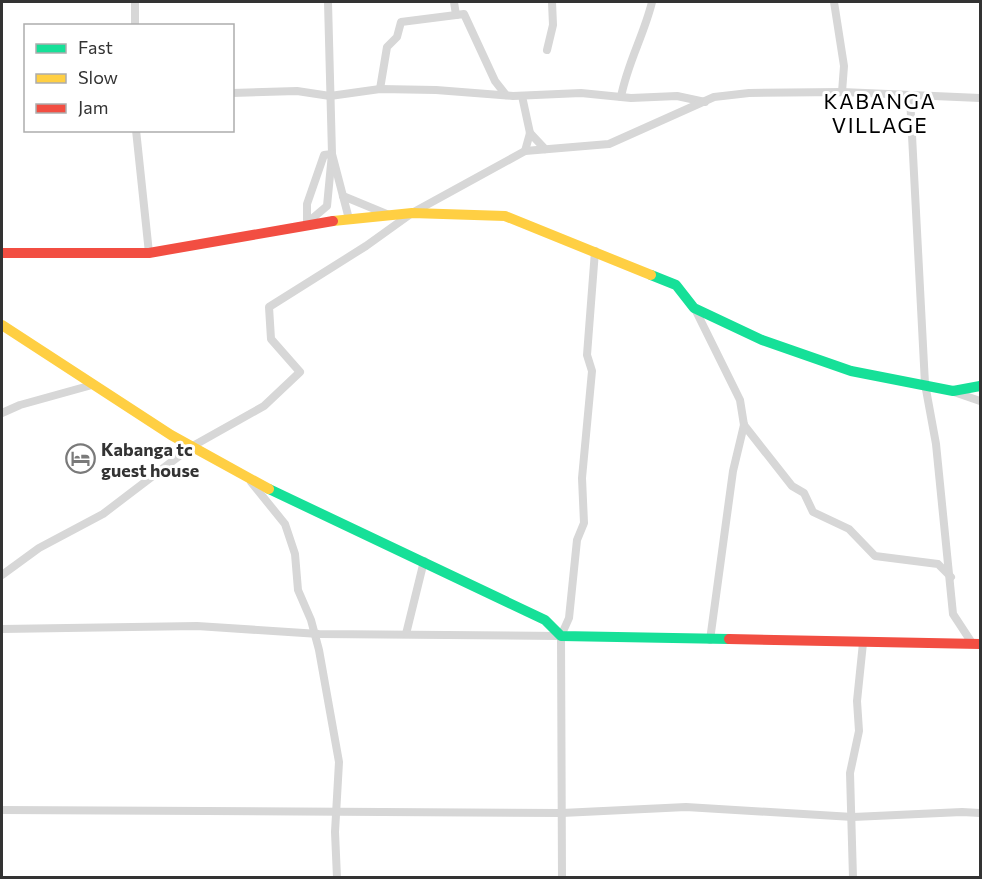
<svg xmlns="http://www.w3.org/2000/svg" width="982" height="879" viewBox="0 0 982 879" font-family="Commissioner,sans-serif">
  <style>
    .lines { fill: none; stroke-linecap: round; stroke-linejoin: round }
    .street { stroke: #d7d7d7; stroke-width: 8 }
    .fast { stroke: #16e098; stroke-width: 10 }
    .slow { stroke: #ffcf43; stroke-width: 10 }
    .jam { stroke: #f24e42; stroke-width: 10 }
    .labels { text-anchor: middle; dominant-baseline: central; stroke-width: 6; stroke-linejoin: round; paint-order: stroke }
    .poi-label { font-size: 18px; font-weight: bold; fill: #333; stroke: #fff; text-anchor: start }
    .quarter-label { font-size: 21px; letter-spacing: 1.5px; fill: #000; stroke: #fff }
  </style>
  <rect width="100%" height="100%" fill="#fff"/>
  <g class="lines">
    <g class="street">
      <polyline points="135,2 135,26"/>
      <polyline points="454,2 456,15"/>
      <polyline points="834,2 844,66 842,92"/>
      <polyline points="547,50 553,25 552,2"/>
      <polyline points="380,89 387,47 397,37 401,22 464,14 495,81 506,95"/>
      <polyline points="232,93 297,91 330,96 380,89 436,90 513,96 581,93 631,98 677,96 705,102"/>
      <polyline points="522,96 530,133 525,151"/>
      <path d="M621,97C627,64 644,35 652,2"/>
      <polyline points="910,97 925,384 936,444 953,614 972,643"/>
      <polyline points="136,130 149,253"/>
      <polyline points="530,133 545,149"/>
      <polyline points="343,196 389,215"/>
      <polyline points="307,223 327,206 332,154 328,2"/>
      <polyline points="307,223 307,204 324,155 332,154 349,219"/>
      <polyline points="695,309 740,400 744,425 792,486 804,493 813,512 849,529 875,556 938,564 951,577"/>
      <polyline points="954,392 980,401"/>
      <polyline points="2,413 20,405 92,385"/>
      <polyline points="251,482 285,524 295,554 298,590 311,620 319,650 339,762 335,832 337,878"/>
      <polyline points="2,575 39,548 103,514 191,447 264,406 300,372 271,339 269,307 366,246 412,213 525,151 609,144 714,97 749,93 842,92 980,98"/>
      <polyline points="2,629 197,626 319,634 561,636"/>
      <polyline points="406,634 424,561"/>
      <polyline points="710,640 733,471 744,425"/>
      <polyline points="2,810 562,813 686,807 853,817 962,812 980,813"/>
      <polyline points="562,878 561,636 569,618 577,540 584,523 582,478 592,371 587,355 595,251"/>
      <polyline points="853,878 850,773 859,731 857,701 863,643"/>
    </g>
    <g class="fast">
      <polyline points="651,275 676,285 694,308 762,340 851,371 953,391 980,386"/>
      <polyline points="269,489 545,620 561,636 729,639"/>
    </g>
    <g class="slow">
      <polyline points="333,221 412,213 505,216 651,275"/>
      <polyline points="2,325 171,435 269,489"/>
    </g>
    <g class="jam">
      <polyline points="2,253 149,253 333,221"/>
      <polyline points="729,639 980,644"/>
    </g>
  </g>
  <defs>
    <symbol id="hotel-ring" viewBox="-11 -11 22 22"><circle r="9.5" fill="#fff" stroke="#7a7a7a" stroke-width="1.5"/><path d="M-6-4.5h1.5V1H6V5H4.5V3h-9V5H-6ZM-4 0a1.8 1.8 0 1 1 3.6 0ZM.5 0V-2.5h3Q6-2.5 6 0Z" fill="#7a7a7a"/></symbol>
  </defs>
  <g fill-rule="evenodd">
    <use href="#hotel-ring" x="64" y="442" width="33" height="33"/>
  </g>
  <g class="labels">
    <g class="poi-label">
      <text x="101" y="449">Kabanga tc<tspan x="101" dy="21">guest house</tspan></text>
    </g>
    <g class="quarter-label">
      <text x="880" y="100">KABANGA<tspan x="880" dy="24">VILLAGE</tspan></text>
    </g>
  </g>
  <rect width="982" height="879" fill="none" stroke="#333333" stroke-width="6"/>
  <rect x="24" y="24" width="210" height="108" fill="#ffffff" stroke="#adadad" stroke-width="1.5"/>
  <rect x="36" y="44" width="30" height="9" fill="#16e098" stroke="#adadad" stroke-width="1.5"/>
  <text x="78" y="54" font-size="18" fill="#333333">Fast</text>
  <rect x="36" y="74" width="30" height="9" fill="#ffcf43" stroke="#adadad" stroke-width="1.5"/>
  <text x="78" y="84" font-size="18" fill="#333333">Slow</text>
  <rect x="36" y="104" width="30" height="9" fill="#f24e42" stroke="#adadad" stroke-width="1.5"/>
  <text x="78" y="114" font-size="18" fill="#333333">Jam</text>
</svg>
